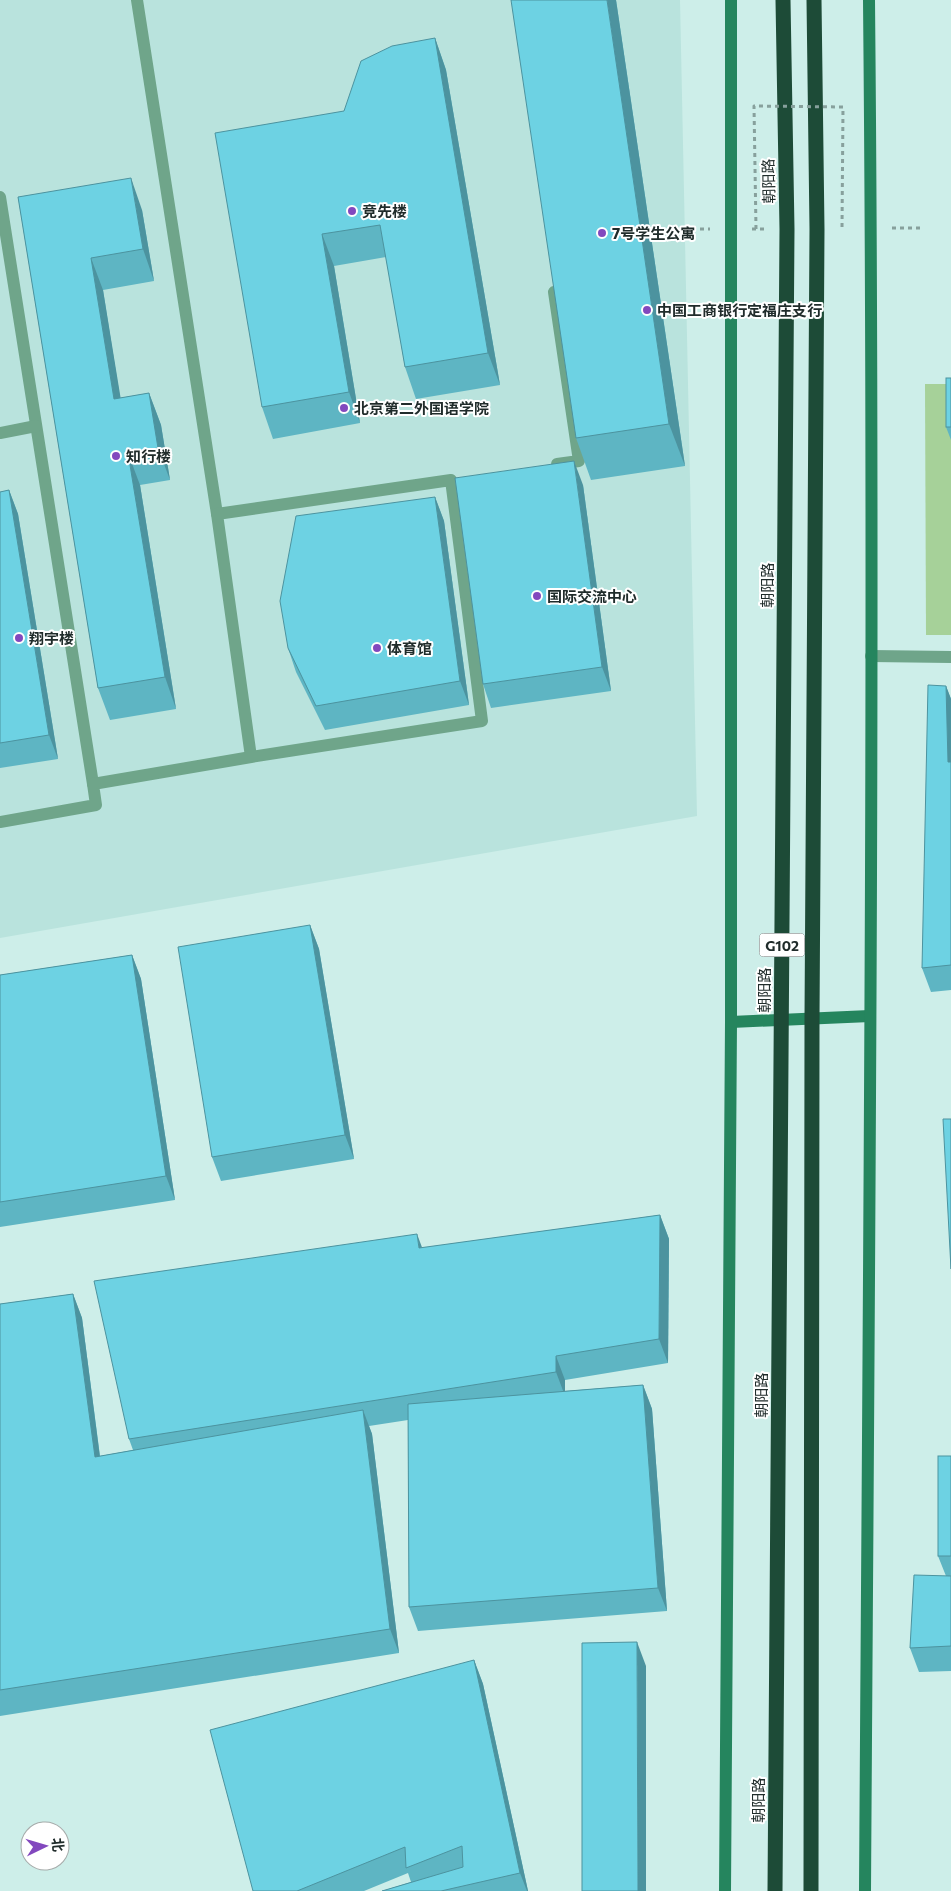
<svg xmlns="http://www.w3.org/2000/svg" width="951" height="1891" viewBox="0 0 951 1891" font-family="Commissioner,'Noto Sans SC',sans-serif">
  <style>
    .built { fill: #b9e3dd }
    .green { fill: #a6d199 }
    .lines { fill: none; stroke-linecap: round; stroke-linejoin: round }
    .path { stroke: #87a09c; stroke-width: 3; stroke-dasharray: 4 4; stroke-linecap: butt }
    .lane { stroke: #6fa58a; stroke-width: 12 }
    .street { stroke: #6fa58a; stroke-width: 12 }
    .secondary { stroke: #25855e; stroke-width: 12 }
    .highway { stroke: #1d4b37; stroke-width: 15 }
    .path-bridge { stroke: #87a09c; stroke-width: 3; stroke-dasharray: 4 4; stroke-linecap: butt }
    .wall { fill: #5eb5c3 }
    .shaded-wall { fill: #4c939f }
    .building { fill: #6dd2e3; stroke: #4c939f }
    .poi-dot { fill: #8248be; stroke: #fff; stroke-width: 2 }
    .labels { text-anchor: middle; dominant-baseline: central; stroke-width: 4; stroke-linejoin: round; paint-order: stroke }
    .shield { fill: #fff; stroke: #636b6b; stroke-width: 1 }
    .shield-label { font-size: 14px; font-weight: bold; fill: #202c2b }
    .street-label { font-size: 15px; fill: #202c2b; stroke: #fff }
    .poi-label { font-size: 15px; font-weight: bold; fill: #202c2b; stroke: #fff; text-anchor: start }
  </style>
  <rect width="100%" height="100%" fill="#cdeee9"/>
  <polygon class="built" points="0,0 680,0 697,816 0,938"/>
  <polygon class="green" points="925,384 951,384 951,635 926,635"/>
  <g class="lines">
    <g class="path">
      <polyline points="892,228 924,228"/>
      <polyline points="684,229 710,229"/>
      <polyline points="752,229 765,229"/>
    </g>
    <g class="lane">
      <polyline points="0,197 93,784"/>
      <polyline points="554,292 579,461 557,464"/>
      <polyline points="0,433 36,426"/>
    </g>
    <g class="street">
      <polyline points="137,0 217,514"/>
      <polyline points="871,656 951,657"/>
      <polyline points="0,822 96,805 93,784 251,757 482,721 451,480 217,514 251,757"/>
    </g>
    <g class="secondary">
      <polyline points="731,1022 870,1016"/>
      <polyline points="725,1891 731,1022 731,0"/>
      <path d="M865,1891C869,1261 875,630 869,0"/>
    </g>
    <g class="highway">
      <polyline points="775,1891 787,229 783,0"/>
      <polyline points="811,1891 812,1018 817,229 814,0"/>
    </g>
    <polyline class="path-bridge" points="756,229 754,106 843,107 842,228"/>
  </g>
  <g class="wall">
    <polygon points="616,0 685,466 591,480 576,438"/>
    <polygon points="435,38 446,70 500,385 416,399 405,367 386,257 334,266 360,423 273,439 262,407 344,111"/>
    <polygon points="18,197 142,210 154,281 103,290 120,398 149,393 161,425 170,480 140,485 176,709 110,720 98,688"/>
    <polygon points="951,378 951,440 946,427"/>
    <polygon points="583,485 611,691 491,708 483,684"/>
    <polygon points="9,490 18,514 58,759 0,768 0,492"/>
    <polygon points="435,497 444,521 469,705 325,730 296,672 288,648"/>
    <polygon points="946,686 951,699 951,990 931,992 922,968"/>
    <polygon points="310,925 319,949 354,1159 221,1181 212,1157"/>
    <polygon points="132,955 141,979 175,1200 0,1227 0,975"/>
    <polygon points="660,1215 669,1239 668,1363 565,1380 565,1391 643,1385 652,1409 667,1611 418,1631 409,1607 408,1420 369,1426 372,1434 399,1653 0,1716 0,1304 73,1294 82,1318 100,1456 133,1450 129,1439 422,1248"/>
    <polygon points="951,1456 951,1671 919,1672 910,1648 946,1576 938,1556"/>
    <polygon points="474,1660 483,1684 528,1891 382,1891 411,1882 408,1873 364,1891 253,1891"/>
  </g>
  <g class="shaded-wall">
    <polygon points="607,0 616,0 685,466 669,424"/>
    <polygon points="435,38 446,70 500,385 488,353"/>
    <polygon points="131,178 142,210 154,281 143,249"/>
    <polygon points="322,234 334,266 360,423 349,392"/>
    <polygon points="91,258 103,290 126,431 114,399"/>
    <polygon points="149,393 161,425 170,480 158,448"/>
    <polygon points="128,453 140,485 176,709 165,677"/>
    <polygon points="574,461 583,485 611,691 602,667"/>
    <polygon points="9,490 18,514 58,759 49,735"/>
    <polygon points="435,497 444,521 469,705 460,681"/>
    <polygon points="946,686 951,699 951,769 948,762"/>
    <polygon points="310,925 319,949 354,1159 345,1135"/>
    <polygon points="132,955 141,979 175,1200 166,1176"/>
    <polygon points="660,1215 669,1239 668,1363 659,1339"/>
    <polygon points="417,1234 426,1258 419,1248"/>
    <polygon points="73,1294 82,1318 103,1481 95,1457"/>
    <polygon points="556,1356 565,1380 565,1396 556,1372"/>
    <polygon points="643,1385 652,1409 667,1611 658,1588"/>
    <polygon points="363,1410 372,1434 399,1653 390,1629"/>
    <polygon points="637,1642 646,1666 646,1891 638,1891"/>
    <polygon points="474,1660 483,1684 528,1891 527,1891 520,1873"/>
  </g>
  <g class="building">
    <polygon points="511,0 607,0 669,424 576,438"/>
    <polygon points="435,38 488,353 405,367 380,225 322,234 349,392 262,407 215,133 344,111 361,61 392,46"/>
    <polygon points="131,178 143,249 91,258 114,399 149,393 158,448 128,453 165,677 98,688 18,197"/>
    <rect x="946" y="378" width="5" height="49"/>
    <polygon points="574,461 602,667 483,684 455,478"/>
    <polygon points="9,490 49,735 0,743 0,492"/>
    <polygon points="435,497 460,681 316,706 288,648 280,601 296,516"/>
    <polygon points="928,685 946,686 948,762 951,762 951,965 922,968"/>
    <polygon points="310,925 345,1135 212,1157 178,947"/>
    <polygon points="132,955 166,1176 0,1202 0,975"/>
    <polygon points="943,1119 951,1119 951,1269"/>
    <polygon points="660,1215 659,1339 556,1356 556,1372 129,1439 94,1281 417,1234 419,1248"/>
    <polygon points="73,1294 95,1457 363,1410 390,1629 0,1690 0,1304"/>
    <polygon points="643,1385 658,1588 409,1607 408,1404"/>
    <rect x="938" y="1456" width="13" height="100"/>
    <polygon points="914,1575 951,1576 951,1646 910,1648"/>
    <polygon points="637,1642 638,1891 582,1891 582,1643"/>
    <polygon points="474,1660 520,1873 441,1891 382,1891 463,1867 462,1846 406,1868 405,1847 297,1891 253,1891 210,1730"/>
  </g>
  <g class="poi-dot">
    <circle cx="352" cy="211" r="5"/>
    <circle cx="602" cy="233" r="5"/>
    <circle cx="647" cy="310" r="5"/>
    <circle cx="344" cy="408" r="5"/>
    <circle cx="116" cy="456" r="5"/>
    <circle cx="537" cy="596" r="5"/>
    <circle cx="19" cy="638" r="5"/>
    <circle cx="377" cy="648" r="5"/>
  </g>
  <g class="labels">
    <rect class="shield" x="759.5" y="933.5" width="45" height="23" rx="4"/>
    <g class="shield-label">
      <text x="782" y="945">G102</text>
    </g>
    <g class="street-label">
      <text transform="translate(768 181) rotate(-91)">朝阳路</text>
      <text transform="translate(767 585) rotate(-90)">朝阳路</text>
      <text transform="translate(764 990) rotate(-90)">朝阳路</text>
      <text transform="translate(761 1395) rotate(-90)">朝阳路</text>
      <text transform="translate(758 1800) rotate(-90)">朝阳路</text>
    </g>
    <g class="poi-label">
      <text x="362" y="211">竞先楼</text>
      <text x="612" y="233">7号学生公寓</text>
      <text x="657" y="310">中国工商银行定福庄支行</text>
      <text x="354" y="408">北京第二外国语学院</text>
      <text x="126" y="456">知行楼</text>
      <text x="547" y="596">国际交流中心</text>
      <text x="29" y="638">翔宇楼</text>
      <text x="387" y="648">体育馆</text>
    </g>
  </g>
  <g transform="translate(45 1846) rotate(85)"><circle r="24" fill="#ffffff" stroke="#a6abaa"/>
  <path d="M0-4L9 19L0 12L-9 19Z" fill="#8248be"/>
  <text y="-8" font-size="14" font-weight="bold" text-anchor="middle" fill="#202c2b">北</text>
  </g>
</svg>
